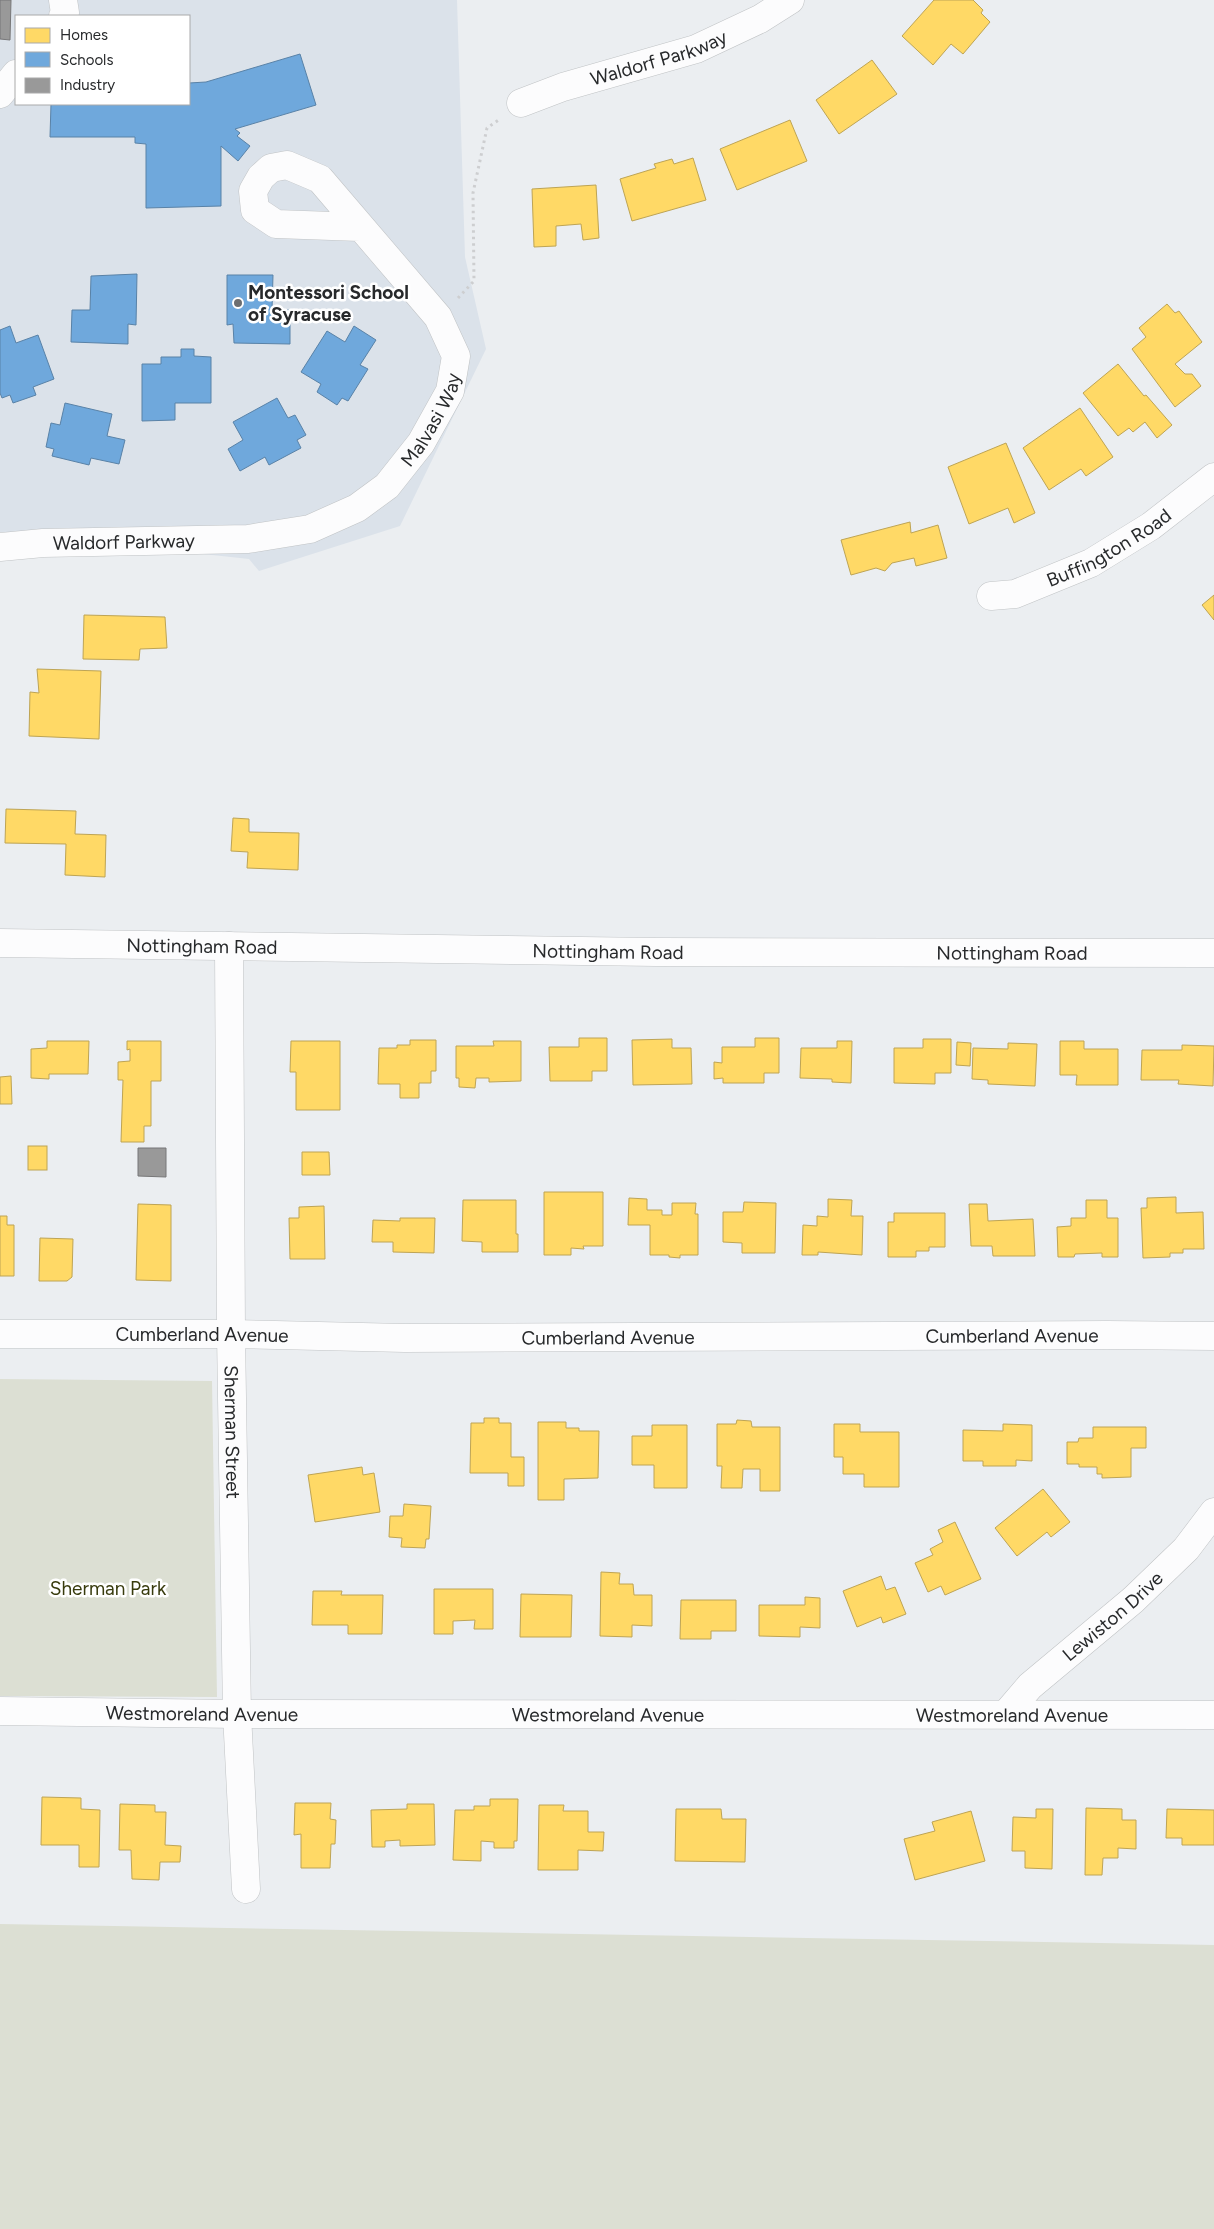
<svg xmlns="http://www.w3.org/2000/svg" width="1214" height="2229" viewBox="0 0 1214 2229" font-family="Figtree,sans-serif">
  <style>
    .built { fill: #dbe2ea; fill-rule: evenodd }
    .green { fill: #dcdfd3 }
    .homes { fill: #ffd966; stroke: #bea454 }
    .schools { fill: #6fa8dc; stroke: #5982a7 }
    .industry { fill: #999; stroke: #777778 }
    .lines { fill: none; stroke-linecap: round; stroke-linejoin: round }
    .minor-casing { stroke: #c0c3c5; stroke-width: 29 }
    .path { stroke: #cdced0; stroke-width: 3; stroke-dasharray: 2.5 4; stroke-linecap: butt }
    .minor { stroke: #fcfcfd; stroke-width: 28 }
    .poi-dot { fill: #6c6e70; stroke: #fff; stroke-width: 2 }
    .labels { text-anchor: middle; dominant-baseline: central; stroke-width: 5; stroke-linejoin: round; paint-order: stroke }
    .street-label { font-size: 19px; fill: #27292b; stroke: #fff }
    .poi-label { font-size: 19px; font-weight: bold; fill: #27292b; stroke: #fff; text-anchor: start }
    .park-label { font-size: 19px; fill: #383b0d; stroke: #fff }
  </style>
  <rect width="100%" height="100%" fill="#ebeef1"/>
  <path class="built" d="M0,0H457L465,257L486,349L400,526L259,571L249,559L0,532ZM16,16H189V104H16Z"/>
  <g class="green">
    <polygon points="0,1379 212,1381 217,1697 0,1696"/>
    <polygon points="0,1924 1214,1945 1214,2229 0,2229"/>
  </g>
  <g class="homes">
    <polygon points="934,0 973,0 983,10 981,13 990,22 963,54 951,44 933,65 902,36"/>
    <polygon points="872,60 897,94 839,134 816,100"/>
    <polygon points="790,120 807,161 737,190 720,149"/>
    <polygon points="693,158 706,200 632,221 620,179 656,168 654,164 672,159 674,164"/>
    <polygon points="596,185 599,238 583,240 581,224 556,226 556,246 534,247 532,189"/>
    <polygon points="1167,304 1175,313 1179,311 1202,342 1175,364 1185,374 1192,374 1201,386 1175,407 1132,349 1146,337 1139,328"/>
    <polygon points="1118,364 1144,396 1146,395 1172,425 1157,438 1145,422 1133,432 1129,428 1118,436 1083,393"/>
    <polygon points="1080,408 1113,457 1086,476 1081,469 1049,490 1023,448"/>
    <polygon points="1006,443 1035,513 1014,523 1008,508 969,524 948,467"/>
    <polygon points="910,522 911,533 938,525 947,558 916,566 914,558 892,563 885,571 876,568 851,575 841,540"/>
    <polygon points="1214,595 1214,620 1202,605"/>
    <polygon points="84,615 165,617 167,648 140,649 139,660 83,659"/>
    <polygon points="37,669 101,671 99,739 29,736 30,692 39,693"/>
    <polygon points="6,809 76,811 75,834 106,835 105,877 65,875 66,844 5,843"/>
    <polygon points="233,818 249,819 249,832 299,833 298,870 247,868 248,852 231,851"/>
    <polygon points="579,1038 607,1038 607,1071 592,1071 592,1081 550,1081 549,1047 579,1047"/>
    <polygon points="755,1038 779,1038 779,1073 764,1073 764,1083 723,1083 723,1078 714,1079 714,1062 722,1063 722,1047 755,1047"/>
    <polygon points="672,1039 672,1048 691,1048 692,1084 633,1085 632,1040"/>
    <polygon points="923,1039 951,1039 951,1073 935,1073 935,1084 894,1083 894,1048 923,1048"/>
    <polygon points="410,1040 436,1040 436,1071 431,1071 431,1083 419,1083 419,1098 400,1098 400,1084 378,1084 379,1048 397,1048 397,1045 410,1045"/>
    <polygon points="47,1041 89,1041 88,1074 49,1074 49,1079 31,1078 31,1049 47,1048"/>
    <polygon points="127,1041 161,1041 161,1081 151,1081 151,1126 144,1126 144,1142 121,1142 123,1080 118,1080 118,1062 130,1061 130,1049 127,1050"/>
    <polygon points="291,1041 340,1041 340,1110 296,1110 296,1072 290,1072"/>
    <polygon points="493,1041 521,1041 521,1081 489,1082 489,1078 476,1078 475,1088 459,1087 459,1078 456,1078 456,1046 494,1046"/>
    <polygon points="837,1041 852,1041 851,1083 832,1082 832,1079 800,1078 801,1048 837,1048"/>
    <polygon points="1060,1041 1084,1041 1084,1049 1118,1049 1118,1085 1076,1085 1077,1075 1060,1075"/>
    <polygon points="957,1042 971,1043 970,1066 956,1065"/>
    <polygon points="1008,1043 1037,1044 1035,1086 988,1084 988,1080 972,1079 973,1048 1008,1049"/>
    <polygon points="1182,1045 1214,1046 1213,1086 1178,1084 1179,1080 1141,1080 1142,1050 1182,1050"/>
    <polygon points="11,1076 12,1104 0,1104 0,1077"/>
    <rect x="28" y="1146" width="19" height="24"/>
    <polygon points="302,1152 329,1152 330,1175 302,1175"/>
    <polygon points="544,1192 603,1192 603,1246 583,1246 584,1249 571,1248 571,1255 544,1255"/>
    <polygon points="1176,1197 1176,1213 1203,1212 1204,1249 1183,1249 1183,1253 1170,1253 1170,1257 1143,1258 1141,1208 1147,1208 1147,1198"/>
    <polygon points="629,1198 647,1199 647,1210 662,1210 662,1215 672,1215 672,1203 696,1203 695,1214 698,1214 698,1255 680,1255 680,1258 669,1257 669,1255 650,1255 650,1225 628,1225"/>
    <polygon points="828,1199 852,1200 851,1216 863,1216 862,1255 818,1252 818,1255 802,1255 803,1225 817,1226 817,1216 828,1217"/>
    <polygon points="463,1200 516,1200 516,1234 518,1234 518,1252 482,1252 482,1242 462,1241"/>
    <polygon points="1086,1200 1107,1200 1107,1218 1118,1218 1118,1257 1102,1257 1102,1253 1075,1254 1074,1257 1058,1257 1057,1227 1071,1226 1071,1218 1086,1218"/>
    <polygon points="744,1202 776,1203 775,1253 742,1253 742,1243 723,1242 723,1212 743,1212"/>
    <polygon points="138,1204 171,1205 171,1281 136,1280"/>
    <polygon points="969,1204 987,1204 988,1221 1033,1219 1035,1256 993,1256 992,1246 971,1246"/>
    <polygon points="324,1206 325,1259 290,1259 289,1218 299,1218 299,1207"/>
    <polygon points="894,1213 945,1213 945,1247 929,1247 929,1251 916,1251 916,1257 888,1257 888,1222 894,1222"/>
    <polygon points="0,1216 7,1216 7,1225 14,1225 14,1276 0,1276"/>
    <polygon points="400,1218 435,1218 434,1253 393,1252 393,1242 372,1242 373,1220 400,1221"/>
    <polygon points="40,1238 73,1239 72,1277 67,1281 39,1281"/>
    <polygon points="484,1418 499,1418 499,1423 511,1423 511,1457 524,1457 524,1486 508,1486 508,1473 470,1473 471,1423 484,1423"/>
    <polygon points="737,1420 751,1421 752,1427 780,1427 780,1491 760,1491 760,1469 743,1469 742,1488 721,1488 722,1466 717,1466 717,1424 736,1424"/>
    <polygon points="538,1422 566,1422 566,1428 579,1428 579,1431 599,1431 598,1478 564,1479 564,1500 538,1500"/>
    <polygon points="834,1424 860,1424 860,1432 899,1432 899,1487 864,1487 864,1474 843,1474 843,1457 834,1457"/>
    <polygon points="1003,1424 1032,1425 1032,1461 1016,1460 1016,1466 983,1466 983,1461 963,1461 963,1430 1003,1431"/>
    <polygon points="652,1425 687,1425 687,1488 654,1488 654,1465 632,1465 632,1436 652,1436"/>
    <polygon points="1093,1427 1146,1427 1146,1448 1131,1448 1131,1477 1102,1478 1102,1474 1097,1474 1097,1467 1079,1467 1079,1464 1067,1464 1067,1442 1078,1442 1079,1438 1093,1438"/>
    <polygon points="362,1467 363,1475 374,1473 380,1512 315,1522 308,1475"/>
    <polygon points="1043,1489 1070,1522 1051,1537 1047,1532 1017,1556 995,1528"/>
    <polygon points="404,1504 431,1506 429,1539 426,1539 425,1548 401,1547 402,1538 389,1537 390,1516 403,1516"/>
    <polygon points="955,1522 981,1579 945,1595 941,1586 928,1592 915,1563 933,1555 930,1549 943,1542 938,1530"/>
    <polygon points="601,1572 620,1573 619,1584 633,1584 634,1595 652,1595 652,1626 632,1625 632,1637 600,1636"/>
    <polygon points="881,1576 886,1590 895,1587 906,1614 883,1623 881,1617 857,1627 843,1591"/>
    <polygon points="434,1589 493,1589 493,1629 474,1629 475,1620 453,1621 453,1634 434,1634"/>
    <polygon points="313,1591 342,1591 341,1595 383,1595 382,1634 348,1634 348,1625 312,1625"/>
    <polygon points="521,1594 572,1595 571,1637 520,1637"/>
    <polygon points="805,1597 820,1598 820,1628 800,1627 800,1637 759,1636 759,1605 805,1605"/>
    <polygon points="681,1600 736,1600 736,1631 711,1631 711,1639 680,1639"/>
    <polygon points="42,1797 81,1798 81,1809 100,1810 99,1867 79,1867 79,1845 41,1845"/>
    <polygon points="490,1799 518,1799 517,1841 514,1841 514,1848 494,1848 494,1842 481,1841 481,1861 453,1860 455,1810 474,1810 474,1806 490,1806"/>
    <polygon points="295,1803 331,1803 330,1819 336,1820 335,1844 331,1844 330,1868 301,1868 301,1834 294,1835"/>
    <polygon points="120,1804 155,1805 155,1812 166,1812 165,1845 181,1846 180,1862 160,1862 159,1880 132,1879 131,1850 119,1850"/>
    <polygon points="407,1804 434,1804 435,1845 400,1846 400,1840 385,1841 385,1847 372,1847 371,1810 407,1809"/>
    <polygon points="539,1805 564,1805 563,1811 588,1811 588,1832 604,1832 603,1851 578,1850 578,1870 538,1870"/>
    <polygon points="1086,1808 1122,1809 1122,1820 1136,1820 1136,1849 1118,1848 1118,1858 1103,1858 1102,1875 1085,1875"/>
    <polygon points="676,1809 721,1809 722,1819 746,1819 745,1862 675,1861"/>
    <polygon points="1036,1809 1053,1809 1052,1869 1025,1868 1025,1851 1012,1851 1013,1817 1036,1818"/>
    <polygon points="1167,1809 1214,1810 1214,1845 1182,1845 1182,1838 1166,1838"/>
    <polygon points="971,1811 985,1861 915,1880 904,1839 935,1831 932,1822"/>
  </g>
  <g class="schools">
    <polygon points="300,54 316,105 235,129 240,133 237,136 250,146 238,161 221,146 221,206 146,208 146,144 135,143 135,137 50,137 51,104 189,104 189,83 206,82"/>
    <polygon points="137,274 136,325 128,324 128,344 71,342 72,310 90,310 91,276"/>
    <polygon points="227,275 273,275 272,310 290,310 290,344 234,343 233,324 227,325"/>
    <polygon points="10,326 16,343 38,335 54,379 33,387 36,395 13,403 10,395 2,398 0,393 0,330"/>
    <polygon points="354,326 376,340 360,365 368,369 348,401 342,398 337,405 317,392 321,384 301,372 327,331 345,342"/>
    <polygon points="181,349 194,349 194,356 211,357 211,403 175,403 175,420 142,421 142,364 161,364 161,357 181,357"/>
    <polygon points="277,398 288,418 295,415 306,435 297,440 301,448 269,465 265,457 240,471 228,449 243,440 233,422"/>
    <polygon points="65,403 112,414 107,436 125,440 119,464 91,458 89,465 52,456 54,449 46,447 51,423 60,425"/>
  </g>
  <g class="industry">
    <polygon points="0,0 11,0 10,40 0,39"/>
    <polygon points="138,1148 166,1148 166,1177 138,1176"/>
  </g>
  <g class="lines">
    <defs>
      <g id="minor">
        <polyline points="63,16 65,13 63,0"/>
        <polyline points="0,94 16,74"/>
        <path id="s1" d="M521,103L563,87L696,49L760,19L790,0"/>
        <path id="s2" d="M0,547L43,543L248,539L310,529L357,508L387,486L421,443L450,391L456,356L438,317L320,179L287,165L271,168L261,177L253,191L255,210L276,224L360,227"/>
        <path id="s3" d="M991,596L1015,594L1091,563L1151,526L1214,477"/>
        <path id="s4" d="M0,943L656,952L1214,953"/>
        <path id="s5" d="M229,946L231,1334L237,1714L246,1889"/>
        <path id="s6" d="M0,1334H231L405,1338L1107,1335L1214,1336"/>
        <path id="s7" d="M0,1711L237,1714L1214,1715"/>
        <path id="s8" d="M1006,1714L1030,1686L1133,1600L1186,1549L1214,1512"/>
      </g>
    </defs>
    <use href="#minor" class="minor-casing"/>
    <polyline class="path" points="458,298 474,281 473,193 487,128 500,119"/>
    <use href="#minor" class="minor"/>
  </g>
  <circle class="poi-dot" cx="238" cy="303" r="5"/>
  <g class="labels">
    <g class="street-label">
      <text stroke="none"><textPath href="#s1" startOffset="145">Waldorf Parkway</textPath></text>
      <text stroke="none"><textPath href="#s2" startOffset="480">Malvasi Way</textPath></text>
      <text stroke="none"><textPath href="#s2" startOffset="124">Waldorf Parkway</textPath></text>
      <text stroke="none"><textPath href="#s3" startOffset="129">Buffington Road</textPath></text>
      <text stroke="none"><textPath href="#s4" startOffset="202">Nottingham Road</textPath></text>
      <text stroke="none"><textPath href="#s4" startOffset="608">Nottingham Road</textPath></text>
      <text stroke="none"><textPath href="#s4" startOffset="1012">Nottingham Road</textPath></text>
      <text stroke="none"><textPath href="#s6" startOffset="202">Cumberland Avenue</textPath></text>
      <text stroke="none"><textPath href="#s6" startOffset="1012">Cumberland Avenue</textPath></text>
      <text stroke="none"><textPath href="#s6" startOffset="608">Cumberland Avenue</textPath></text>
      <text stroke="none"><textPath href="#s5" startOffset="486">Sherman Street</textPath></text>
      <text stroke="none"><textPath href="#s8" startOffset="145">Lewiston Drive</textPath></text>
      <text stroke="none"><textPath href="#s7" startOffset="202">Westmoreland Avenue</textPath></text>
      <text stroke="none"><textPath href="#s7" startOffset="608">Westmoreland Avenue</textPath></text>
      <text stroke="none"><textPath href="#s7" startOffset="1012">Westmoreland Avenue</textPath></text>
    </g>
    <g class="poi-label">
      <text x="248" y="292">Montessori School<tspan x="248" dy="22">of Syracuse</tspan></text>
    </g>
    <g class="park-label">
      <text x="108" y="1588">Sherman Park</text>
    </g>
  </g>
  <rect x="15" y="15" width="175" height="90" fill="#ffffff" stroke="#a9a9aa"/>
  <rect x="25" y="28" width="25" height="15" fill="#ffd966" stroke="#a9a9aa"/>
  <text x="60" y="40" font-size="15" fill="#27292b">Homes</text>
  <rect x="25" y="52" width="25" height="15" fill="#6fa8dc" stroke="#a9a9aa"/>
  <text x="60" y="65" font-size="15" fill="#27292b">Schools</text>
  <rect x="25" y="78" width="25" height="15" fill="#999999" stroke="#a9a9aa"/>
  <text x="60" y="90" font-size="15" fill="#27292b">Industry</text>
</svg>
